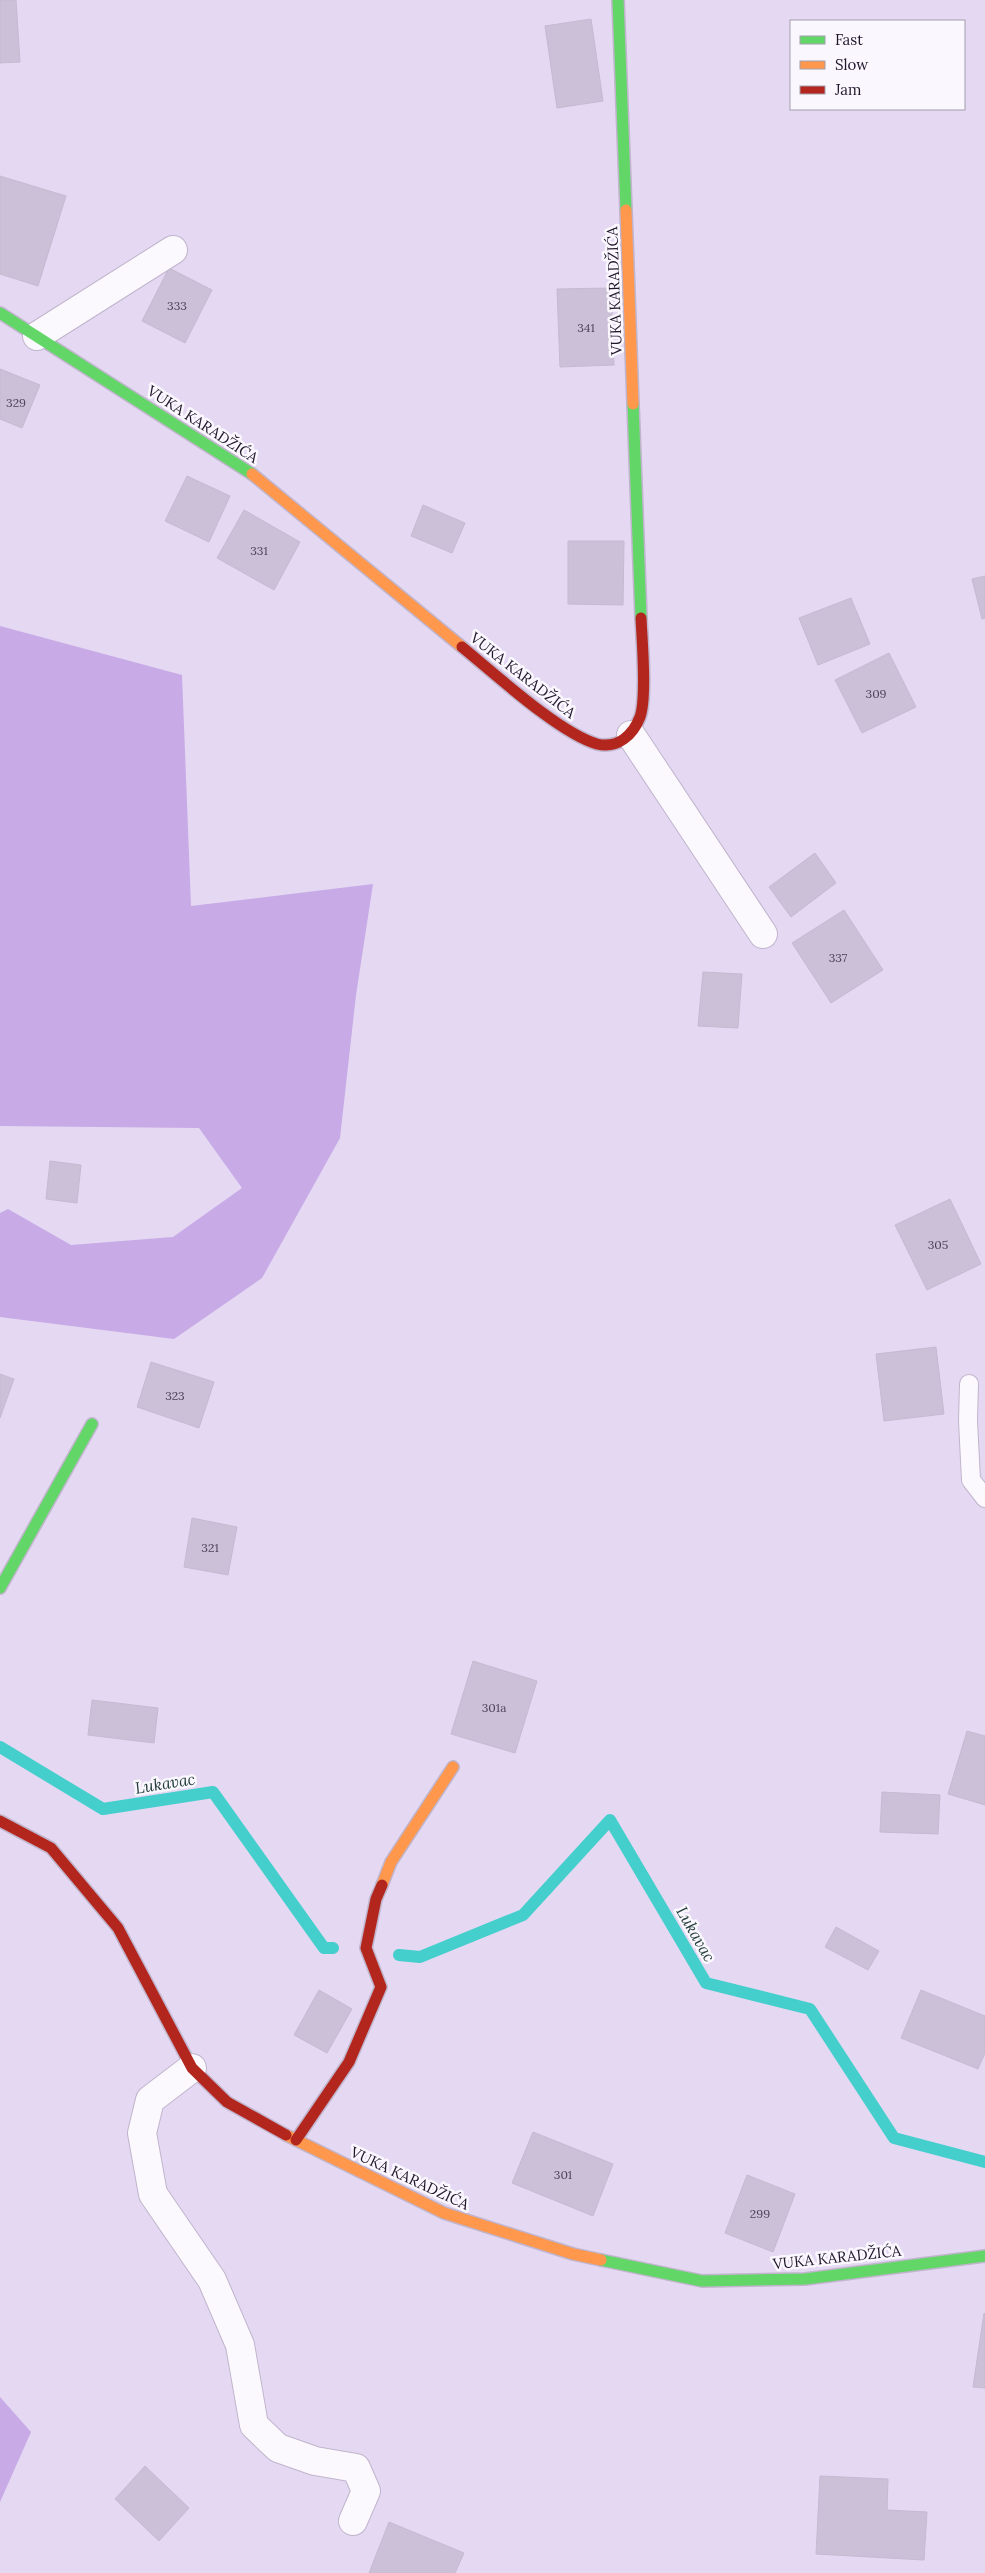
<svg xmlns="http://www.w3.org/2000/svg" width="985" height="2573" viewBox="0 0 985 2573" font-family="Lora,serif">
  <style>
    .forest { fill: #c7aae6 }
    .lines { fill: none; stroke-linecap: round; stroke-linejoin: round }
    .stream { stroke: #44cecc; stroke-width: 12 }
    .building { fill: #cbc0d7; stroke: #c5bad1 }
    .lane-casing { stroke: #c0b5cc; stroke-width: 20 }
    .street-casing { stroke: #c0b5cc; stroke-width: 30 }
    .fast-casing { stroke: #c0b5cc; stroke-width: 14 }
    .slow-casing { stroke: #c0b5cc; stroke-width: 14 }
    .jam-casing { stroke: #c0b5cc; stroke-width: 14 }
    .lane { stroke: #fbf9fd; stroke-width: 18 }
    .street { stroke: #fbf9fd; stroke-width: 28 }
    .fast { stroke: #63d668; stroke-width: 11 }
    .slow { stroke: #ff974d; stroke-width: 11 }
    .jam { stroke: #b3261e; stroke-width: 11 }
    .labels { text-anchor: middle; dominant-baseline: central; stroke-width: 5; stroke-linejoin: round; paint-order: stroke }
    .number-label { font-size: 12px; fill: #4e445a }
    .street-label { font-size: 15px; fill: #20162b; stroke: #faf8fe }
    .water-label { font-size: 16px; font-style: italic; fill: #243e3b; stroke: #faf8fe }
  </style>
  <rect width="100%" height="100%" fill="#e4d8f3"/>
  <g class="forest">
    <polygon points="0,626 182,675 191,906 373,884 356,995 340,1138 262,1278 174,1339 0,1317 0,1213 8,1209 71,1245 173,1237 242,1188 199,1128 0,1126"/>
    <polygon points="0,2397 31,2432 0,2502"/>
  </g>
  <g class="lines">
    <g class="stream">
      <polyline points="0,1747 103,1809 213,1792 324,1948 333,1948"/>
      <polyline points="399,1955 420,1957 523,1915 610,1820 706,1983 810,2009 894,2138 985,2162"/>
    </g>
  </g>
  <g class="building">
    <polygon points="0,0 16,0 20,62 0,63"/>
    <polygon points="591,19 603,101 557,108 545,26"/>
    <polygon points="0,176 66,196 38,286 0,274"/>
    <polygon points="169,268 212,290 185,343 142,321"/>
    <polygon points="611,288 614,365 560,367 557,289"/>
    <polygon points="0,369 40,385 22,428 0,419"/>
    <polygon points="187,476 230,496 209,542 165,521"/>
    <polygon points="423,505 465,523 452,553 411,536"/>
    <polygon points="244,510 300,542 274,590 217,558"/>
    <polygon points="568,541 624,541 623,605 568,604"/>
    <polygon points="985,576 985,618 982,619 972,579"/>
    <polygon points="851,598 870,644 818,665 799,618"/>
    <polygon points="889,653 916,707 862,733 835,680"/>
    <polygon points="815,853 836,883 791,917 769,887"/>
    <polygon points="844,910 883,970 831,1003 792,943"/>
    <polygon points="703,972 742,974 738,1028 698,1026"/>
    <polygon points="50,1161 81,1165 77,1203 46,1199"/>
    <polygon points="950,1199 981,1264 927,1290 895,1225"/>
    <polygon points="936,1347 944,1414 884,1421 876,1354"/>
    <polygon points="151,1362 214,1382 199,1428 137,1407"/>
    <polygon points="0,1374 14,1379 0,1418"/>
    <polygon points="192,1518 237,1527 228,1575 184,1567"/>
    <polygon points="473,1661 537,1681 515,1753 451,1734"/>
    <polygon points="92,1700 158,1708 154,1743 88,1735"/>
    <polygon points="967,1731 985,1736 985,1805 948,1794"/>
    <polygon points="882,1792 940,1795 938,1834 880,1832"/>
    <polygon points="836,1927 879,1951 868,1970 825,1947"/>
    <polygon points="319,1990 352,2009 327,2053 294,2035"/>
    <polygon points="921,1990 985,2016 985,2053 978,2069 901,2038"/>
    <polygon points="533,2132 613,2164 593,2216 512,2183"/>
    <polygon points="747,2175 795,2194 773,2252 725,2233"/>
    <polygon points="984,2313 985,2314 985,2388 973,2387"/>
    <polygon points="145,2466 189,2508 159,2541 115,2499"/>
    <polygon points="820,2476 888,2479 887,2510 927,2512 924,2560 816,2554"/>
    <polygon points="389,2522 464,2553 455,2573 369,2573"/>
  </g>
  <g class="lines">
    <defs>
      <polyline id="lane" points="969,1384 968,1421 971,1480 985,1498"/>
      <g id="street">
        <polyline points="37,336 173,250"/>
        <polyline points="631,735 763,934"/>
        <polyline points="192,2068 150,2100 142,2133 153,2194 212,2280 240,2345 254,2425 278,2448 315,2461 356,2468 366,2491 353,2521"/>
      </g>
      <g id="fast">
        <polyline points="618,0 626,210"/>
        <polyline points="0,313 252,474"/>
        <polyline points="633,404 641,618"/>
        <polyline points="0,1588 92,1424"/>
        <polyline points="601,2260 702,2281 805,2279 985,2256"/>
      </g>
      <g id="slow">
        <polyline points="626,210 633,404"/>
        <polyline points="252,474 462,647"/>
        <polyline points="382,1885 391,1862 453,1767"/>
        <polyline points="286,2135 444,2213 573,2254 601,2260"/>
      </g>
      <g id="jam">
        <path d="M462,647C494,673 559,733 597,744C618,749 633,735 640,717C647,698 642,640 641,618"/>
        <polyline points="0,1821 51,1848 118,1928 192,2068 227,2102 286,2135"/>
        <polyline points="296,2140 349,2062 381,1987 366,1948 376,1899 382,1885"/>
      </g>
    </defs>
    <use href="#lane" class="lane-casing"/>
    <use href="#street" class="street-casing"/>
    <use href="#fast" class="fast-casing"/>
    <use href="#slow" class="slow-casing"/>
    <use href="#jam" class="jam-casing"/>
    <use href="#lane" class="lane"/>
    <use href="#street" class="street"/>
    <use href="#fast" class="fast"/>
    <use href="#slow" class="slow"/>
    <use href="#jam" class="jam"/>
  </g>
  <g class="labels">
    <g class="number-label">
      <text x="177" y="305">333</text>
      <text x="586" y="327">341</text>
      <text x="16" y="402">329</text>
      <text x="259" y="550">331</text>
      <text x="876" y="693">309</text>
      <text x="838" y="957">337</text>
      <text x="938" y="1244">305</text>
      <text x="175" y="1395">323</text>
      <text x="210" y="1547">321</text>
      <text x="494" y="1707">301a</text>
      <text x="563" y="2174">301</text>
      <text x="760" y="2213">299</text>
    </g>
    <g class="street-label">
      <text transform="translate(614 291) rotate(-92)">VUKA KARADŽIĆA</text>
      <text transform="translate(203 424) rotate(33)">VUKA KARADŽIĆA</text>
      <text transform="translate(523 675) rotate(38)">VUKA KARADŽIĆA</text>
      <text transform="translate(410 2178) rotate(25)">VUKA KARADŽIĆA</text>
      <text transform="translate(837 2257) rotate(-6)">VUKA KARADŽIĆA</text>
    </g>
    <g class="water-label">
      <text transform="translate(165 1783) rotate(-9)">Lukavac</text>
      <text transform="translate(696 1934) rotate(60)">Lukavac</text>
    </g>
  </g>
  <rect x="790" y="20" width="175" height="90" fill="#faf8fe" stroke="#a39eaa"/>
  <rect x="800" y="36" width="25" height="8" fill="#63d668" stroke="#a39eaa"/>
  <text x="835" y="45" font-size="15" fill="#20162b">Fast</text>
  <rect x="800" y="61" width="25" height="8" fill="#ff974d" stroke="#a39eaa"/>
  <text x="835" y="70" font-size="15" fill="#20162b">Slow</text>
  <rect x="800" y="86" width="25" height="8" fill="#b3261e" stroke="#a39eaa"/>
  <text x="835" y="95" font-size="15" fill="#20162b">Jam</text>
</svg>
